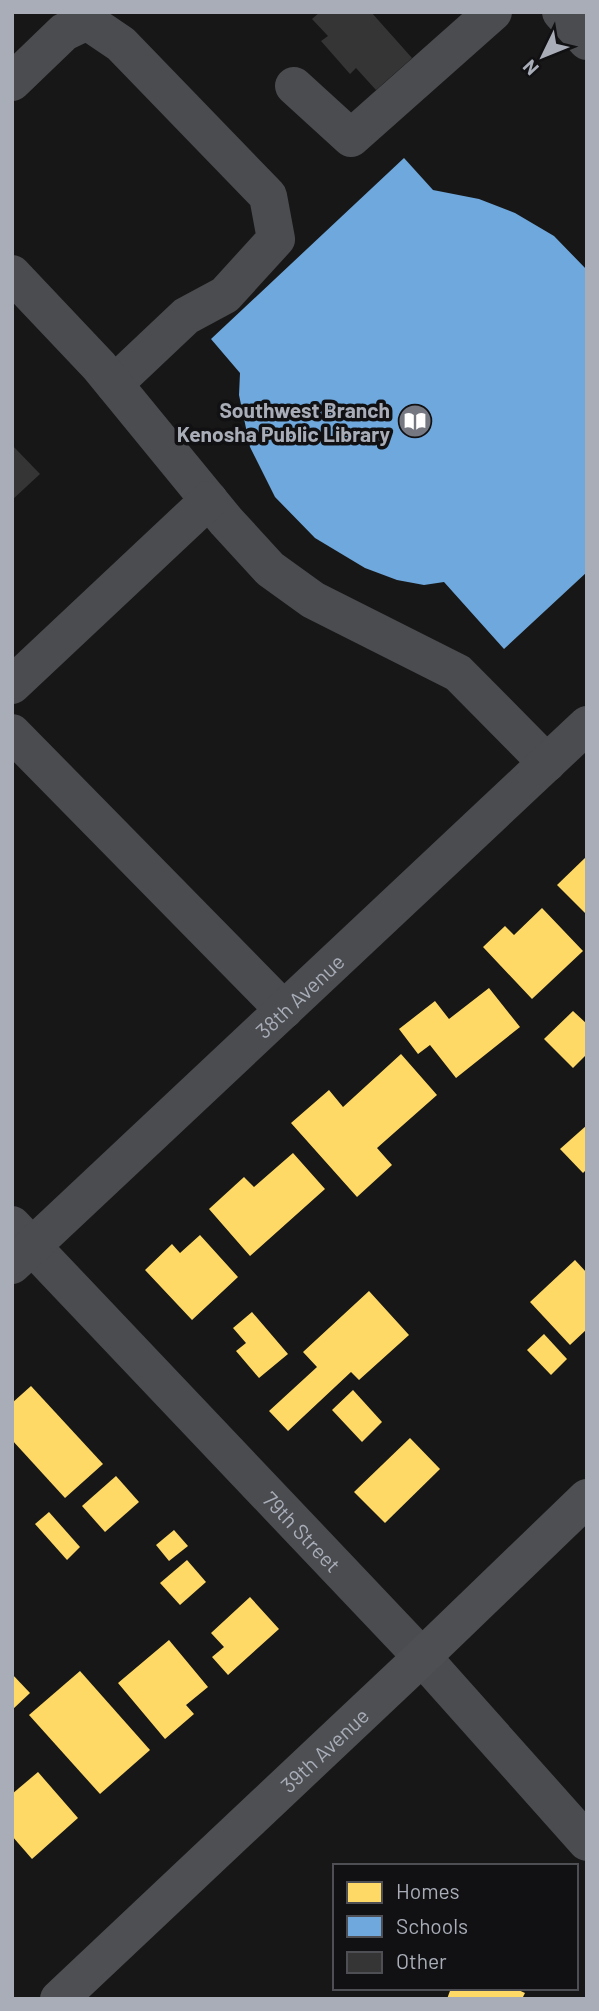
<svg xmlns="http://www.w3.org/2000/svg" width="599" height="2011" viewBox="0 0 599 2011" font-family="Barlow,sans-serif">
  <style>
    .homes { fill: #ffd966 }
    .schools { fill: #6fa8dc }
    .building { fill: #353536 }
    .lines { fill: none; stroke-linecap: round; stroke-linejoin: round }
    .minor { stroke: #4b4c50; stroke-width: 38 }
    .major { stroke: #4d4f52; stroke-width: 38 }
    .labels { text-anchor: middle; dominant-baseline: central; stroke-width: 7; stroke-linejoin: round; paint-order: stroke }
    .poi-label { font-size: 21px; font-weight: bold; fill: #a8adb8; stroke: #111113; text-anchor: end }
    .street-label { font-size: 21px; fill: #a8adb8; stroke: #111113 }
  </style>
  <rect width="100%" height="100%" fill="#171717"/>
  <g class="homes">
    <polygon points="587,856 587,915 557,885"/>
    <polygon points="542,908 583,951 532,999 483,947 505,926 514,935"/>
    <polygon points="489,988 520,1027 456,1078 430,1045 418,1054 399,1029 435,1001 449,1019"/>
    <polygon points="573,1011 587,1024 587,1054 573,1068 544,1039"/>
    <polygon points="401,1054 437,1095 377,1148 392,1165 357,1197 291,1123 329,1090 343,1107"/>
    <polygon points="587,1125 587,1169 583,1173 560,1149"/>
    <polygon points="293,1153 325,1189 250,1256 209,1209 244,1177 254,1187"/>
    <polygon points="200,1235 238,1277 192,1320 145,1270 172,1244 180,1253"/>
    <polygon points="575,1260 587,1273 587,1329 570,1345 530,1302"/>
    <polygon points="369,1291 409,1335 359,1380 351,1372 288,1431 269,1411 317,1367 303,1352"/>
    <polygon points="252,1312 288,1354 259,1378 236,1351 246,1343 233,1328"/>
    <polygon points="544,1334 567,1359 551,1375 527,1350"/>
    <polygon points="31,1386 103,1464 65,1498 12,1440 12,1403"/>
    <polygon points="353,1390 382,1422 362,1442 332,1410"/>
    <polygon points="410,1438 440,1469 385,1523 354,1492"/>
    <polygon points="116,1476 139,1502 105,1532 82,1506"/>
    <polygon points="49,1512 80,1547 67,1560 35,1524"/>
    <polygon points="174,1530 188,1546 169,1561 156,1545"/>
    <polygon points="187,1560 206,1582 180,1605 160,1583"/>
    <polygon points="250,1597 279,1629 228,1675 212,1657 224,1647 211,1633"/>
    <polygon points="169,1640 208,1687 186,1705 194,1714 165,1739 118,1683"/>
    <polygon points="80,1671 150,1750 100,1794 29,1715"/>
    <polygon points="12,1674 30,1693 12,1710"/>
    <polygon points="38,1772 78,1818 32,1859 12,1836 12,1794"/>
    <polygon points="451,1988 514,1988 525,1993 522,1999 447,1999"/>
  </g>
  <polygon class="schools" points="404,158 433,190 479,199 515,213 554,236 587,270 587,572 504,649 444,582 424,585 397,580 365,568 315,538 275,497 250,447 239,395 240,373 211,339"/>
  <g class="building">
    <polygon points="320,12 371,12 412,58 376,90 356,68 350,74 321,41 328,36 312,19"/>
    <polygon points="12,445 40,474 12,500"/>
  </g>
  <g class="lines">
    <g class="minor">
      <polyline points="561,12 587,41"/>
      <polyline points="12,82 64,32 87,21 121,44 268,196 276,239 225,295 186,316 114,384"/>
      <polyline points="294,86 351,138 493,12"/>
      <polyline points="12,274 99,366 226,521 270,569 313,600 458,673 547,763"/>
      <polyline points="12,685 209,500"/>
      <polyline points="12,733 284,1010"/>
      <path id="s1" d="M12,1225L422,1657L587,1842"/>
      <path id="s2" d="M12,1265L587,725"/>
    </g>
    <path class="major" id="s3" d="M59,1999L422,1657L587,1498"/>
  </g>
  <defs>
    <symbol id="library-disc" viewBox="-11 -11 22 22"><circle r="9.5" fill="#757880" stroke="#111113"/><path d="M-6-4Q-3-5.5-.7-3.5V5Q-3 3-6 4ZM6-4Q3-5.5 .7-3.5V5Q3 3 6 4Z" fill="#fff"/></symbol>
  </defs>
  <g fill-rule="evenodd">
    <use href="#library-disc" x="396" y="402" width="38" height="38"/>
  </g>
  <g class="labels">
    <g class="poi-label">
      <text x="390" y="409">Southwest Branch<tspan x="390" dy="24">Kenosha Public Library</tspan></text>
    </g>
    <g class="street-label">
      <text stroke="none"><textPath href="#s2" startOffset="394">38th Avenue</textPath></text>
      <text stroke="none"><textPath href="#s1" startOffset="422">79th Street</textPath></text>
      <text stroke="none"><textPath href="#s3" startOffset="364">39th Avenue</textPath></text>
    </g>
  </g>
  <rect width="599" height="2011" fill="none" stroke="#a8adb8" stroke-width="28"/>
  <rect x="333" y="1864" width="245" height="126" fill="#111113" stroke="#4d4f55" stroke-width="2"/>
  <rect x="347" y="1882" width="35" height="21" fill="#ffd966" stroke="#4d4f55" stroke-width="2"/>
  <text x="396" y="1899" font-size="21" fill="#a8adb8">Homes</text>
  <rect x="347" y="1916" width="35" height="21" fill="#6fa8dc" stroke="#4d4f55" stroke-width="2"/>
  <text x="396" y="1934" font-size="21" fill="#a8adb8">Schools</text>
  <rect x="347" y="1952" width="35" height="21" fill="#353536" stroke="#4d4f55" stroke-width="2"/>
  <text x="396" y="1969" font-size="21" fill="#a8adb8">Other</text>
  <g transform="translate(543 56) rotate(227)" stroke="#111113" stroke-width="5" paint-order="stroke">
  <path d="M0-5L12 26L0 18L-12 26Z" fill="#a8adb8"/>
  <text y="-10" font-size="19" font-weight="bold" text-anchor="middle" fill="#a8adb8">N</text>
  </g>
</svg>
